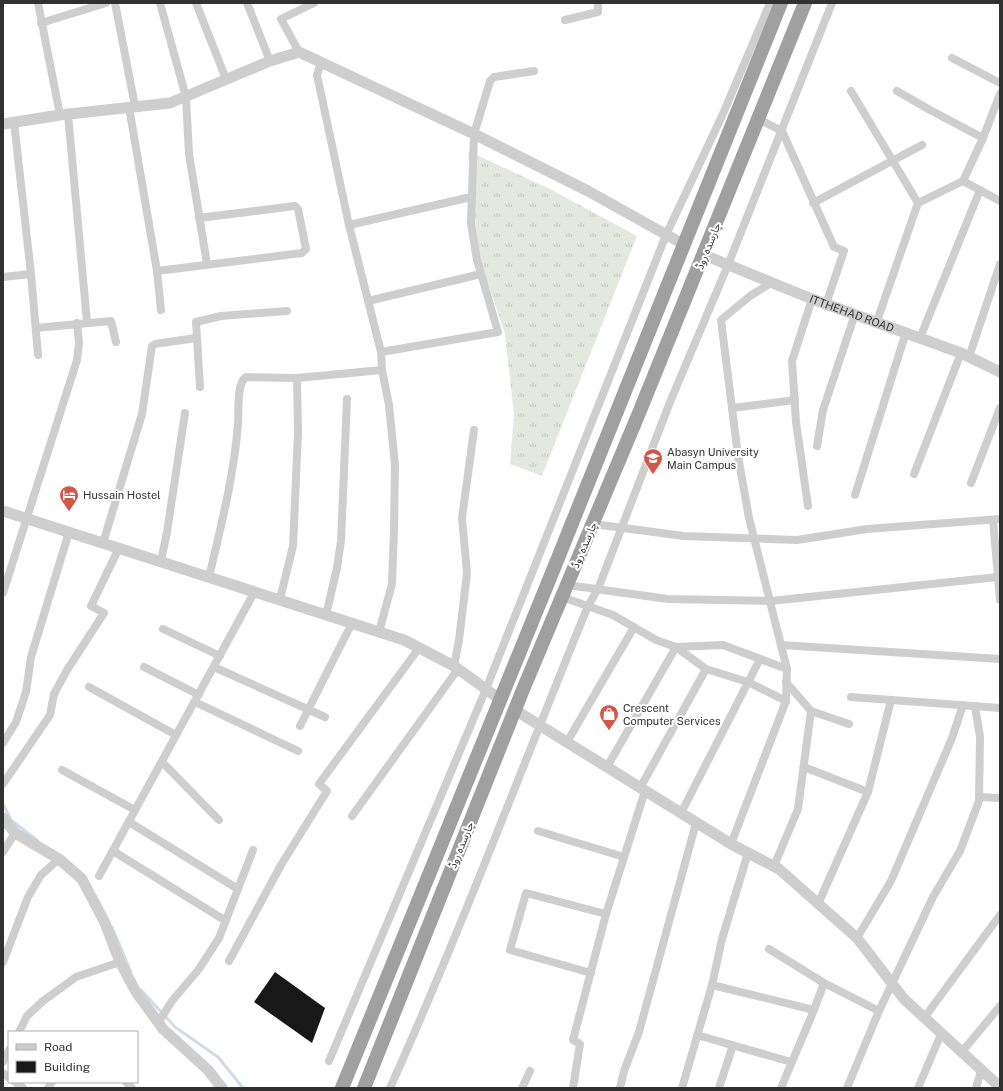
<svg xmlns="http://www.w3.org/2000/svg" width="1003" height="1091" viewBox="0 0 1003 1091" font-family="'Public Sans','Noto Sans Arabic',sans-serif">
  <style>
    .grass { fill: url(#grass-tufts) }
    .lines { fill: none; stroke-linecap: round; stroke-linejoin: round }
    .stream { stroke: #d1dce9; stroke-width: 3 }
    .building { fill: #181818 }
    .minor { stroke: #cecece; stroke-width: 8 }
    .tertiary { stroke: #cecece; stroke-width: 11 }
    .trunk { stroke: #a0a0a0; stroke-width: 14 }
    .labels { text-anchor: middle; dominant-baseline: central; stroke-width: 4; stroke-linejoin: round; paint-order: stroke }
    .street-label { font-size: 11px; fill: #313131; stroke: #fff }
    .poi-label { font-size: 11px; fill: #313131; stroke: #fff; text-anchor: start }
  </style>
  <defs>
    <pattern id="grass-tufts" width="24" height="20" patternUnits="userSpaceOnUse"><rect width="24" height="20" fill="#e3e9df"/><path d="M3 7l-1-3M5 7V3M7 7l1-3M15 17l-1-3M17 17v-4M19 17l1-3" fill="none" stroke="#c3c8c0"/></pattern>
  </defs>
  <rect width="100%" height="100%" fill="#fff"/>
  <polygon class="grass" points="468,151 548,188 637,236 542,476 510,464 514,415 505,334 479,257"/>
  <g class="lines">
    <g class="stream">
      <polyline points="3,804 11,820 38,841"/>
      <polyline points="112,927 131,972"/>
      <polyline points="141,990 175,1027 218,1057 243,1088"/>
    </g>
  </g>
  <polygon class="building" points="275,972 325,1008 312,1043 254,1002"/>
  <g class="lines">
    <g class="minor">
      <polyline points="38,3 60,115"/>
      <polyline points="115,3 135,106"/>
      <polyline points="160,3 186,97 189,154 207,264"/>
      <polyline points="196,3 226,79"/>
      <polyline points="247,3 270,61"/>
      <polyline points="565,20 598,12 598,3"/>
      <polyline points="41,23 106,3"/>
      <polyline points="299,52 281,19 314,3"/>
      <polyline points="952,58 1000,83"/>
      <polyline points="321,62 317,75 349,225 381,352"/>
      <polyline points="851,91 918,203 877,321"/>
      <polyline points="897,91 930,110 983,138"/>
      <polyline points="129,107 157,271 161,310"/>
      <polyline points="68,114 87,322"/>
      <polyline points="758,119 782,131 834,247 844,251 826,304"/>
      <polyline points="14,122 31,274 38,355"/>
      <polyline points="963,181 1000,201"/>
      <polyline points="813,203 922,145"/>
      <polyline points="918,203 963,181 983,138 1000,94"/>
      <polyline points="349,225 471,197"/>
      <polyline points="157,271 302,253 306,249 298,209 295,206 199,218"/>
      <polyline points="3,277 31,274"/>
      <polyline points="771,283 750,296 721,320 738,456 749,518 787,669 786,701"/>
      <polyline points="368,301 481,274"/>
      <polyline points="36,328 111,321 116,342"/>
      <polyline points="920,338 980,190"/>
      <polyline points="969,357 1000,264"/>
      <polyline points="200,387 196,322 221,316 287,311"/>
      <polyline points="732,408 795,400"/>
      <polyline points="817,446 823,410 855,314"/>
      <polyline points="914,474 961,353"/>
      <polyline points="971,483 1000,408"/>
      <polyline points="855,495 906,332"/>
      <polyline points="808,506 796,422 792,361 812,299"/>
      <polyline points="993,520 1000,600"/>
      <polyline points="593,524 684,536 797,540 867,529 1000,519"/>
      <polyline points="103,543 142,414 152,346 155,344 196,338"/>
      <polyline points="161,561 167,532 185,413"/>
      <path d="M209,577C221,526 234,476 238,424C239,413 236,384 246,377L297,378"/>
      <polyline points="567,585 668,599 771,601 998,577"/>
      <polyline points="3,593 77,360 79,343 77,323"/>
      <polyline points="562,597 613,615 656,640 676,647 723,645 787,669"/>
      <polyline points="280,599 293,546 298,433 297,378 382,370 381,352 498,332 477,260 471,223 474,134 490,81 494,77 534,71"/>
      <polyline points="326,615 337,568 341,541 347,399"/>
      <polyline points="163,629 220,656"/>
      <polyline points="379,632 392,584 394,530 395,465 389,405 382,370"/>
      <polyline points="781,645 1000,659"/>
      <polyline points="454,666 459,640 467,573 462,518 474,430"/>
      <polyline points="144,667 199,695"/>
      <polyline points="214,667 325,717"/>
      <polyline points="706,669 748,682 786,701 731,844"/>
      <polyline points="89,687 176,735"/>
      <polyline points="851,697 1000,708"/>
      <polyline points="195,702 298,751"/>
      <polyline points="811,711 849,724"/>
      <polyline points="300,726 352,623"/>
      <polyline points="567,742 634,627"/>
      <polyline points="3,743 16,722 26,692 31,657 69,532"/>
      <polyline points="162,762 219,820"/>
      <polyline points="607,767 676,647 706,669 640,788"/>
      <polyline points="804,767 868,792"/>
      <polyline points="62,770 135,810"/>
      <polyline points="3,784 50,715 54,694 67,670 104,613 91,606 119,548"/>
      <polyline points="979,797 1000,798"/>
      <polyline points="681,813 760,659"/>
      <polyline points="352,816 458,669"/>
      <polyline points="129,822 238,889"/>
      <polyline points="538,831 624,857"/>
      <polyline points="113,851 226,921"/>
      <polyline points="3,852 15,833"/>
      <polyline points="774,866 798,809 811,711 786,682"/>
      <polyline points="99,876 255,591"/>
      <polyline points="818,904 868,792 891,700"/>
      <polyline points="857,938 891,881 952,738 963,705"/>
      <polyline points="769,949 824,983 879,1011"/>
      <polyline points="229,961 281,865 327,791 319,784 419,648"/>
      <polyline points="3,962 28,897 41,875 59,859"/>
      <polyline points="591,973 510,950 526,893 606,914"/>
      <polyline points="712,985 814,1010"/>
      <polyline points="924,1018 1000,915"/>
      <polyline points="158,1023 172,1001 199,969 219,938 253,850"/>
      <polyline points="19,1032 27,1016 43,1001 76,977 120,962"/>
      <polyline points="697,1035 791,1062"/>
      <polyline points="961,1053 1000,1006"/>
      <polyline points="329,1061 486,689 666,235 722,116 770,3"/>
      <polyline points="3,1062 9,1050"/>
      <polyline points="3,1073 9,1078"/>
      <polyline points="15,1082 23,1088"/>
      <polyline points="126,1082 132,1088"/>
      <polyline points="48,1088 52,1082"/>
      <path d="M390,1088C461,930 522,767 588,606L598,589L670,402L728,265L832,3"/>
      <polyline points="522,1088 530,1071"/>
      <polyline points="573,1088 580,1044 573,1040 606,914 645,791"/>
      <polyline points="620,1088 624,1071 639,1032 696,823"/>
      <polyline points="682,1088 712,985 722,939 748,853"/>
      <polyline points="719,1088 733,1045"/>
      <polyline points="781,1088 814,1010 824,983"/>
      <polyline points="847,1088 879,1011 933,897 960,851 979,801 980,737 975,706"/>
      <polyline points="918,1088 941,1034"/>
      <polyline points="976,1088 981,1071"/>
    </g>
    <g class="tertiary">
      <polyline points="3,124 60,115 170,103 270,61 299,52 474,134 588,191 683,244"/>
      <path id="s1" d="M704,255L812,299L961,353L1000,372"/>
      <polyline points="3,511 404,640 454,666 501,700"/>
      <polyline points="515,710 731,844 779,869 857,938 904,999 1000,1087"/>
      <polyline points="3,818 15,833 59,859 82,879 105,923 120,962 136,992 163,1029 208,1070 222,1088"/>
    </g>
    <g class="trunk">
      <polyline points="342,1088 556,563 781,3"/>
      <polyline points="364,1088 522,692 639,413 805,3"/>
    </g>
  </g>
  <defs>
    <symbol id="university-pin" viewBox="-11 -11 22 30"><path d="M0 17L-7.5 6A9.5 9.5 0 1 1 7.5 6Z" fill="#d0584b" stroke="#fff"/><path d="M0-5L7-2L0 1L-7-2ZM-4 1L0 2.5L4 1V4Q0 6-4 4Z" fill="#fff"/></symbol>
    <symbol id="hotel-pin" viewBox="-11 -11 22 30"><path d="M0 17L-7.5 6A9.5 9.5 0 1 1 7.5 6Z" fill="#d0584b" stroke="#fff"/><path d="M-6-4.5h1.5V1H6V5H4.5V3h-9V5H-6ZM-4 0a1.8 1.8 0 1 1 3.6 0ZM.5 0V-2.5h3Q6-2.5 6 0Z" fill="#fff"/></symbol>
    <symbol id="shop-pin" viewBox="-11 -11 22 30"><path d="M0 17L-7.5 6A9.5 9.5 0 1 1 7.5 6Z" fill="#d0584b" stroke="#fff"/><path d="M-5-2.5h2.3a2.7 3.5 0 0 1 5.4 0H5L5.5 6h-11ZM-1.5-2.5h3a1.5 2.3 0 0 0-3 0Z" fill="#fff"/></symbol>
  </defs>
  <g fill-rule="evenodd">
    <use href="#university-pin" x="642" y="447" width="22" height="30"/>
    <use href="#hotel-pin" x="58" y="484" width="22" height="30"/>
    <use href="#shop-pin" x="598" y="703" width="22" height="30"/>
  </g>
  <g class="labels">
    <g class="street-label">
      <text transform="translate(708 246) rotate(-68)">چارسدہ روڈ</text>
      <text stroke="none"><textPath href="#s1" startOffset="159">ITTHEHAD ROAD</textPath></text>
      <text transform="translate(584 545) rotate(-67)">چارسدہ روڈ</text>
      <text transform="translate(461 845) rotate(-68)">چارسدہ روڈ</text>
    </g>
    <g class="poi-label">
      <text x="667" y="452">Abasyn University<tspan x="667" dy="13">Main Campus</tspan></text>
      <text x="83" y="495">Hussain Hostel</text>
      <text x="623" y="708">Crescent<tspan x="623" dy="13">Computer Services</tspan></text>
    </g>
  </g>
  <rect width="1003" height="1091" fill="none" stroke="#313131" stroke-width="8"/>
  <rect x="8" y="1031" width="130" height="52" fill="#ffffff" stroke="#adadad"/>
  <rect x="16" y="1044" width="20" height="6" fill="#cecece" stroke="#adadad"/>
  <text x="44" y="1051" font-size="12" fill="#313131">Road</text>
  <rect x="16" y="1061" width="20" height="12" fill="#181818" stroke="#adadad"/>
  <text x="44" y="1071" font-size="12" fill="#313131">Building</text>
</svg>
